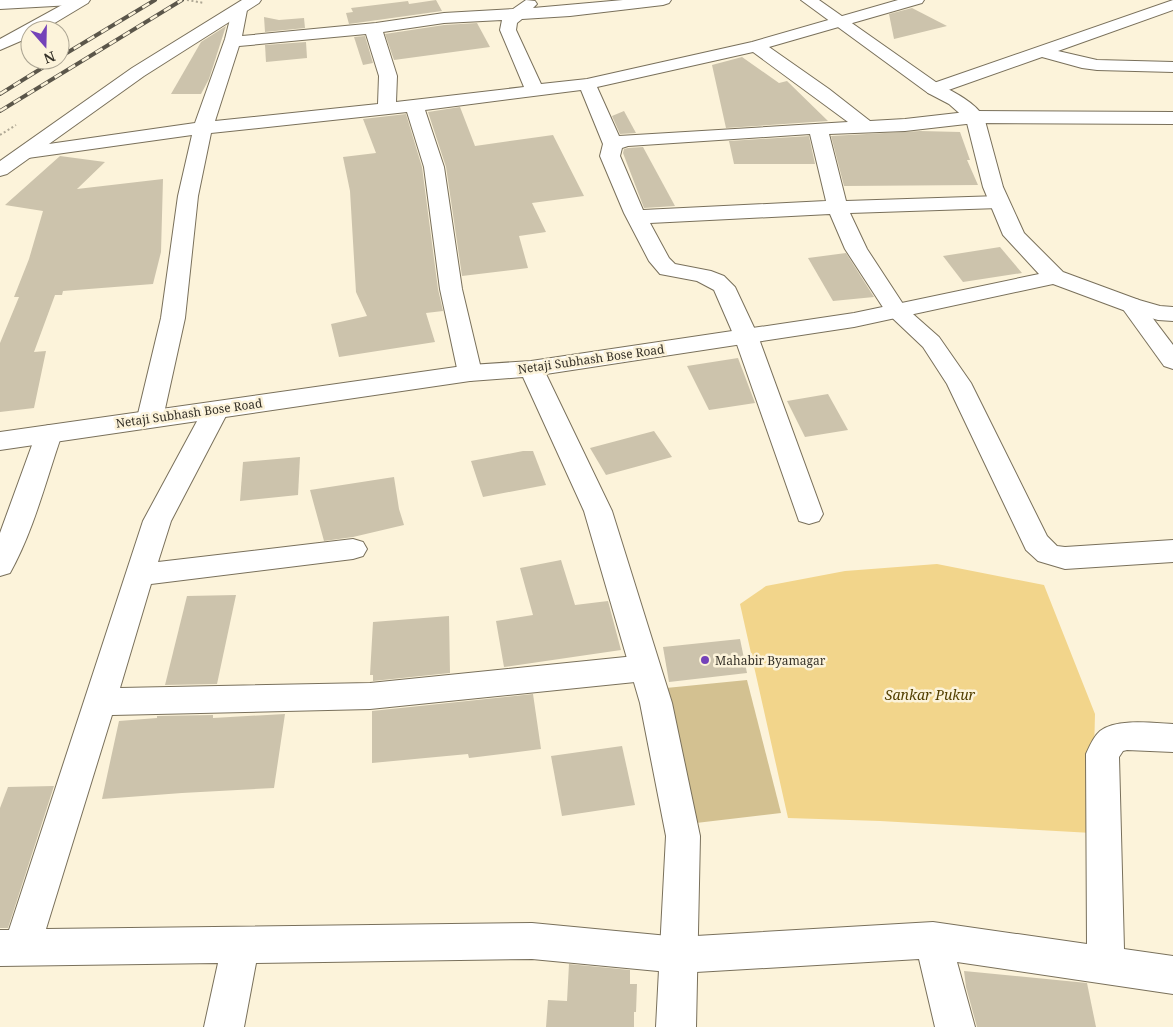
<svg xmlns="http://www.w3.org/2000/svg" width="1173" height="1027" viewBox="0 0 1173 1027" font-family="'Noto Serif',serif">
  <style>
    .green { fill: #d3c191 }
    .water { fill: #f2d58b }
    .building { fill: #ccc3ac }
    .lines { fill: none; stroke-linecap: round; stroke-linejoin: round }
    .minor-casing { stroke: #79705b; stroke-width: 2 }
    .tertiary-casing { stroke: #79705b; stroke-width: 2 }
    .path { stroke: #aea794; stroke-width: 2; stroke-dasharray: 2 2.5; stroke-linecap: butt }
    .minor { fill: #fff; fill-rule: evenodd }
    .tertiary { fill: #fff; fill-rule: evenodd }
    .rail-casing { stroke: #5b564a; stroke-width: 4 }
    .rail { stroke: #fcf3da; stroke-width: 2.5; stroke-dasharray: 8; stroke-linecap: butt }
    .poi-dot { fill: #7442b9; stroke: #fcf3da; stroke-width: 2 }
    .labels { text-anchor: middle; dominant-baseline: central; stroke-width: 5; stroke-linejoin: round; paint-order: stroke }
    .street-label { font-size: 12px; fill: #353128; stroke: #fcf3da }
    .poi-label { font-size: 12px; fill: #353128; stroke: #fcf3da; text-anchor: start }
    .water-label { font-size: 14px; font-style: italic; fill: #523f00; stroke: #fcf3da }
  </style>
  <rect width="100%" height="100%" fill="#fcf3da"/>
  <polygon class="green" points="747,680 781,813 696,823 666,688"/>
  <polygon class="water" points="937,564 1044,585 1095,714 1092,833 880,821 788,818 740,604 766,586 845,571"/>
  <g class="building">
    <polygon points="436,0 442,11 349,24 346,13 353,12 351,8 408,1 409,4"/>
    <polygon points="912,8 947,26 894,39 889,14"/>
    <polygon points="264,17 279,20 304,18 305,28 265,32"/>
    <polygon points="477,23 490,47 394,60 385,34 444,25"/>
    <polygon points="226,26 209,79 201,94 171,94 201,42"/>
    <polygon points="365,36 373,63 363,65 354,37"/>
    <polygon points="306,42 307,58 266,62 265,45"/>
    <polygon points="742,57 779,83 787,81 828,121 726,128 712,65"/>
    <polygon points="460,107 475,146 553,135 584,196 532,203 546,232 519,236 528,268 462,276 446,167 428,112"/>
    <polygon points="624,111 636,133 620,134 612,116"/>
    <polygon points="406,114 422,167 438,289 443,311 426,313 435,342 339,357 331,324 367,316 356,292 350,191 343,157 376,153 363,119"/>
    <polygon points="920,131 960,132 970,160 967,160 978,185 844,186 831,136"/>
    <polygon points="809,136 815,164 734,164 729,141"/>
    <polygon points="643,147 675,206 644,208 623,153 624,149 628,148"/>
    <polygon points="60,156 105,162 77,189 163,179 161,252 153,284 63,291 62,295 55,295 34,352 46,351 34,408 0,412 0,343 19,297 14,297 29,259 43,211 5,205"/>
    <polygon points="1000,247 1022,273 963,282 943,256"/>
    <polygon points="846,253 874,297 833,301 808,258"/>
    <polygon points="738,358 755,403 709,410 687,366"/>
    <polygon points="828,394 848,430 805,437 787,401"/>
    <polygon points="654,431 672,457 606,475 590,448"/>
    <polygon points="523,451 533,451 546,485 483,497 471,461"/>
    <polygon points="300,457 298,495 240,501 243,462"/>
    <polygon points="394,477 399,509 404,525 353,537 324,541 310,490"/>
    <polygon points="561,560 575,605 608,601 621,650 504,667 496,621 533,615 520,568"/>
    <polygon points="236,595 217,684 165,685 187,596"/>
    <polygon points="449,616 450,673 373,681 373,675 370,675 373,622"/>
    <polygon points="740,639 747,673 669,682 663,647"/>
    <polygon points="533,694 541,749 469,758 468,754 372,763 372,711"/>
    <polygon points="285,714 274,788 182,793 102,799 119,721 157,718 157,716 213,715 213,718"/>
    <polygon points="622,746 635,805 562,816 551,756"/>
    <polygon points="54,786 8,928 0,928 0,808 8,787"/>
    <polygon points="569,964 630,970 630,984 637,984 636,1012 634,1012 634,1027 546,1027 548,1000 567,1001"/>
    <polygon points="964,971 1087,983 1096,1027 977,1027 966,987"/>
  </g>
  <g class="lines">
    <defs>
      <g id="minor">
        <polygon points="0,0 80,0 78,3 72,5 0,9"/>
        <path d="M526,0L535,1L537,4L533,8L623,0H671L669,3L663,5L570,16L522,19L517,23L516,30L541,84L587,79L752,42L898,0H924L922,3L769,47L829,89L870,121L905,119L975,111L1173,112V124L975,123L905,131L829,134L846,201L999,196L1006,198L1009,202L1006,206L999,208L850,213L867,249L905,307L939,337L971,383L1047,536L1057,546L1065,547L1173,540V562L1065,569L1038,561L1026,550L947,384L923,347L886,312L845,249L830,214L650,223L669,258L675,264L711,271L724,276L735,287L758,336L823,514L819,521L809,524L799,521L734,336L714,290L697,281L660,274L649,261L624,213L600,156L603,144L581,90L425,110L444,167L462,289L482,373L479,378L470,381L461,378L458,373L440,289L424,167L407,112L211,133L198,196L185,318L163,418L159,424L150,426L141,424L137,418L161,318L178,196L192,135L28,158L21,156L18,152L21,148L195,123L225,39L233,7H245L247,10L242,36L376,23L444,13L513,9ZM502,20L500,30L524,87L396,102L397,76L383,32L444,23ZM366,34L379,76L378,104L215,121L239,46ZM753,52L848,122L619,136L597,87ZM810,134L826,201L643,210L620,156L622,148L628,146Z"/>
        <polygon points="1173,0 1173,10 1058,51 1097,60 1173,62 1173,72 1097,70 1082,68 1042,57 940,93 934,94 928,93 925,89 928,85"/>
        <polygon points="1131,298 1139,300 1173,345 1173,369 1164,366 1120,305 1123,300"/>
        <path d="M216,402L225,404L229,410L171,521L158,562L353,539L363,542L367,549L363,556L353,559L151,584L120,688L370,683L645,655L656,659L660,668L656,677L645,681L370,709L112,715L46,929L532,923L679,937L933,922L1087,944L1086,754C1089,747 1094,736 1100,731C1116,718 1154,723 1173,724V752L1127,750L1123,751L1119,757L1124,949L1173,956V994L957,962L975,1027H935L919,959L679,973L532,959L256,963L244,1027H204L218,963L0,966V930H9L143,521L203,410L207,404Z"/>
        <path d="M49,425L58,428L62,434C46,480 34,530 10,573L0,576V533L36,434L40,428Z"/>
      </g>
      <g id="tertiary">
        <polygon points="71,0 90,0 88,3 43,30 30,30 30,37 0,50 0,39"/>
        <polygon points="242,0 261,0 259,3 144,76 7,174 0,176 0,161 132,68"/>
        <path d="M801,0H819L940,85C956,93 974,102 984,117L1003,187L1024,233L1063,272L1139,300L1160,306L1173,307V321L1158,320L1123,310L1053,284L854,327L546,374L612,511L672,703L700,836L696,1027H656L666,836L640,703L584,511L523,377L470,381L0,450V432L470,365L531,361L854,313L1039,274L1003,235L983,187L966,119L949,104L928,93Z"/>
      </g>
    </defs>
    <use href="#minor" class="minor-casing"/>
    <use href="#tertiary" class="tertiary-casing"/>
    <g class="path">
      <polyline points="187,0 204,3"/>
      <polyline points="0,135 16,125"/>
    </g>
    <use href="#minor" class="minor"/>
    <use href="#tertiary" class="tertiary"/>
    <defs>
      <g id="rail">
        <polyline points="60,57 155,0"/>
        <polyline points="0,94 55,60"/>
        <polyline points="0,111 182,0"/>
      </g>
    </defs>
    <use href="#rail" class="rail-casing"/>
    <use href="#rail" class="rail"/>
  </g>
  <circle class="poi-dot" cx="705" cy="660" r="5"/>
  <g class="labels">
    <g class="street-label">
      <text transform="translate(591 359) rotate(-8)">Netaji Subhash Bose Road</text>
      <text transform="translate(189 413) rotate(-8)">Netaji Subhash Bose Road</text>
    </g>
    <g class="poi-label">
      <text x="715" y="660">Mahabir Byamagar</text>
    </g>
    <g class="water-label">
      <text x="930" y="694">Sankar Pukur</text>
    </g>
  </g>
  <g transform="translate(45 45) rotate(160)"><circle r="24" fill="#fcf3da" stroke="#aca593"/>
  <path d="M0-4L9 19L0 12L-9 19Z" fill="#7442b9"/>
  <text y="-8" font-size="14" font-weight="bold" text-anchor="middle" fill="#353128">N</text>
  </g>
</svg>
